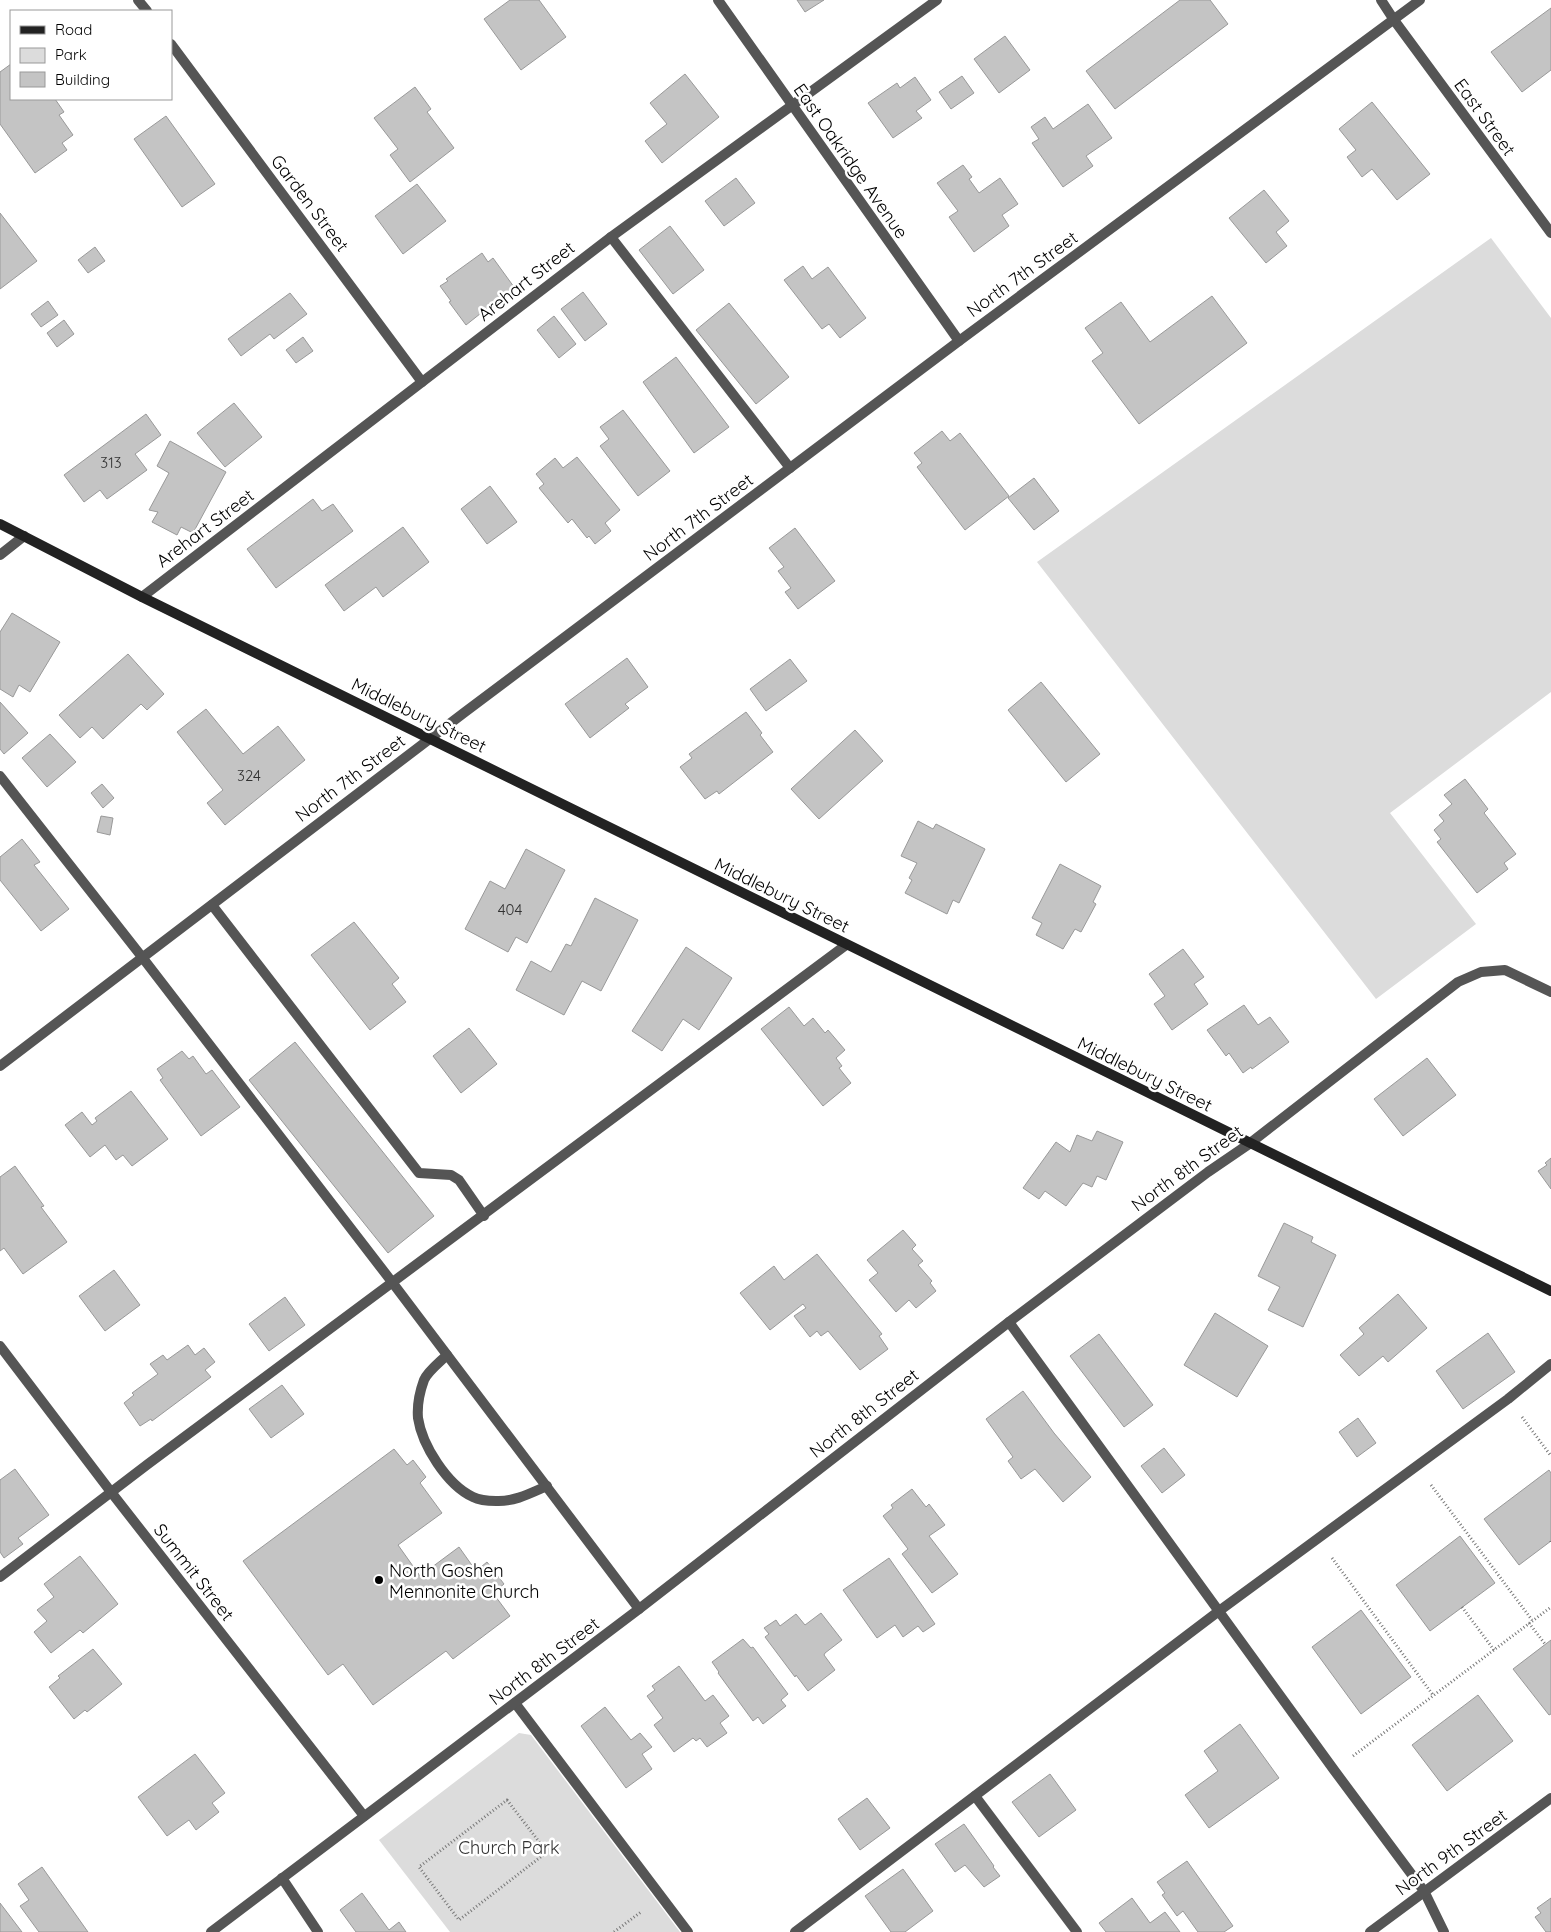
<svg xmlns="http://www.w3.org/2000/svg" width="1551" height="1932" viewBox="0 0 1551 1932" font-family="Quicksand,sans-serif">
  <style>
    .green { fill: #dcdcdc }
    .building { fill: #c4c4c4; stroke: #999 }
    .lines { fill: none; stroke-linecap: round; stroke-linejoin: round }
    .path { stroke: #777; stroke-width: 3; stroke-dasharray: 1 2.5; stroke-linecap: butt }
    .service { stroke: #555; stroke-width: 10 }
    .minor { stroke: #555; stroke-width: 10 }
    .secondary { stroke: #222; stroke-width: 10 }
    .poi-dot { fill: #000; stroke: #fff; stroke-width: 2 }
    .labels { text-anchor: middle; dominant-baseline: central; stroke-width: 5; stroke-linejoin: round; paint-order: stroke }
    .number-label { font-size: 15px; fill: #313131 }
    .street-label { font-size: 18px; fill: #000; stroke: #fff }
    .poi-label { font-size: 18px; fill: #000; stroke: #fff; text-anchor: start }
    .park-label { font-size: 18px; fill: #333; stroke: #fff }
  </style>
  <rect width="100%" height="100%" fill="#fff"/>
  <g class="green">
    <polygon points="1491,238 1551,318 1551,692 1390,813 1476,924 1376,999 1037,562"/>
    <polygon points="519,1733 531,1735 680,1932 450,1932 379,1840"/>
  </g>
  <g class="building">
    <polygon points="510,0 539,0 566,37 521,70 484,19"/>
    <polygon points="797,0 824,0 805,12"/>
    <polygon points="1180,0 1210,0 1228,24 1115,109 1086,71"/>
    <polygon points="1551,8 1551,70 1522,92 1491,52"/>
    <polygon points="1005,36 1030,70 999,93 974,59"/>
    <polygon points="11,64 11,99 55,99 64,112 59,115 73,135 62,143 67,150 35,173 0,124 0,72"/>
    <polygon points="685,74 719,117 662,163 645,141 667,124 650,103"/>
    <polygon points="962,76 974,93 951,109 939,92"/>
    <polygon points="915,77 931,100 916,111 922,118 893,138 868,103 897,83 900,88"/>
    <polygon points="415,87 431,109 427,112 454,148 410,182 390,155 398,149 374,118"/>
    <polygon points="1372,102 1430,174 1397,200 1372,169 1362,177 1347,157 1356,150 1339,129"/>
    <polygon points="1088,104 1112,138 1086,156 1093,166 1063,187 1032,143 1039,139 1031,127 1045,117 1053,129"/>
    <polygon points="166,116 215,184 182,207 134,139"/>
    <polygon points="963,165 972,177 969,179 979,193 1000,178 1018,204 1002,215 1009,226 974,252 949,217 958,211 937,183"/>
    <polygon points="736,178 755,203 724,226 705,201"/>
    <polygon points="417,184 446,221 403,254 375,216"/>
    <polygon points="1264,190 1289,221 1276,232 1287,246 1266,263 1229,218"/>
    <polygon points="0,213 37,261 0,289"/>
    <polygon points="670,226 704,270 673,294 639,250"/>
    <polygon points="95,247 105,261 88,273 78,260"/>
    <polygon points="482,253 488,262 493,258 514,287 466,325 449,302 451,301 440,286 448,281 446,279"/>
    <polygon points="803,266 812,279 828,267 866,318 840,338 829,324 822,329 784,280"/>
    <polygon points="583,292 607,324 585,341 561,309"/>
    <polygon points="290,293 307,314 274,339 270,334 241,356 228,339"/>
    <polygon points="1212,296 1247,343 1139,424 1092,361 1103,353 1085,328 1121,302 1150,342"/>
    <polygon points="48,301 58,315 41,327 31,314"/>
    <polygon points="729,303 789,377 756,404 696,330"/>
    <polygon points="554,316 576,344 559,358 537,330"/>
    <polygon points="64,320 74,334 57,347 47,333"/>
    <polygon points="303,337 313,351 296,363 286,350"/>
    <polygon points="676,357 729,427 694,453 643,382"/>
    <polygon points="234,403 262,437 225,467 197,433"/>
    <polygon points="623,410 670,471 638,496 600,446 609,439 600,427"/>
    <polygon points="146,414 161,435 135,454 147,470 107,499 100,490 84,502 64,475"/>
    <polygon points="942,431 950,441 960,433 1009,496 965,530 917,467 922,463 914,453"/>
    <polygon points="170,441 226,472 193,533 181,527 177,535 152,522 158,512 149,510 169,473 157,466"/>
    <polygon points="577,457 620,510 605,523 611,531 595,544 589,536 587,538 572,519 568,523 539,488 544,484 536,474 555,458 563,468"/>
    <polygon points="1034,478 1059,511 1034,530 1008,498"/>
    <polygon points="490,486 517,522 487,544 461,509"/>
    <polygon points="313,499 322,511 333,504 353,531 276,588 247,549"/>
    <polygon points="403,527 429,562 383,597 376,587 344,611 325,585"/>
    <polygon points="795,528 835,581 798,609 785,592 791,588 778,571 784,567 769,548"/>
    <polygon points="12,613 60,642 30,692 19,685 13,697 0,689 0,632"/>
    <polygon points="128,654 164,694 147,710 141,704 103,739 92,727 80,738 59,715"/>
    <polygon points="627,658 648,687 625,704 629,708 590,738 565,704"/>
    <polygon points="790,659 807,681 766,711 750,689"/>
    <polygon points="1041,682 1100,754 1066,782 1008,710"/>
    <polygon points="0,702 28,733 4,754 0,749"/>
    <polygon points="206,709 243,754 278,726 305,760 225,825 207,803 223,790 177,732"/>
    <polygon points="746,712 762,733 760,735 773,752 719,794 717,791 705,799 680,767 692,758 689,754"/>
    <polygon points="855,730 883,761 819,819 791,789"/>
    <polygon points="50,734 76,762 47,787 22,758"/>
    <polygon points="1465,779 1488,809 1484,813 1516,854 1504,863 1508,869 1477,893 1437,842 1441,839 1434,830 1444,821 1439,815 1452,804 1444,795"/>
    <polygon points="102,784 114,798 103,808 91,793"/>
    <polygon points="101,816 113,818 110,835 97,832"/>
    <polygon points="918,821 933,829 936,824 985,849 959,903 953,900 947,914 905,893 912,880 909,878 917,863 901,856"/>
    <polygon points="22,839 40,862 34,865 69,909 41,931 0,880 0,857"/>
    <polygon points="526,849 565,870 527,943 516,937 508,952 465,929 490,881 505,889"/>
    <polygon points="1060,864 1101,886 1093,902 1096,904 1081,932 1075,929 1063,949 1036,935 1042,923 1032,918"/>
    <polygon points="595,898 638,920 601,991 582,981 564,1015 516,990 531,961 551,972 566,944 571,946"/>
    <polygon points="354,922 399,978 392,984 406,1002 370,1030 311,955"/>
    <polygon points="686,947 732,978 699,1030 683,1019 662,1051 632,1031"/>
    <polygon points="1183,949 1204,977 1194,984 1208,1004 1172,1030 1154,1004 1165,996 1149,974"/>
    <polygon points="1244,1005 1258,1025 1270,1017 1289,1042 1252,1069 1251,1067 1243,1073 1229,1053 1226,1056 1207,1030"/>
    <polygon points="789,1007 804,1026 813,1018 825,1033 828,1030 845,1050 836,1058 842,1066 839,1068 851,1083 823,1106 761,1029"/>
    <polygon points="469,1028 497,1064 461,1093 433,1056"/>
    <polygon points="295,1042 434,1216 388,1253 249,1080"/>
    <polygon points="182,1051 189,1059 193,1056 206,1074 212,1070 240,1107 201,1136 160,1080 163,1078 157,1069"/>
    <polygon points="1427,1058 1456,1095 1403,1136 1374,1099"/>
    <polygon points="131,1091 168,1139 132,1166 123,1155 116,1160 105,1145 90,1157 65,1125 82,1112 92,1125 97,1121 95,1118"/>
    <polygon points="1097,1131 1123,1142 1106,1180 1097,1176 1092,1187 1083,1183 1066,1206 1045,1191 1039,1199 1023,1188 1056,1142 1070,1152 1077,1135 1092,1141"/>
    <polygon points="1551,1158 1551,1189 1538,1171 1547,1165 1545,1163"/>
    <polygon points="15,1166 44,1206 41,1207 67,1242 23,1274 4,1248 0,1251 0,1177"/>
    <polygon points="1284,1223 1313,1237 1311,1242 1336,1255 1303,1327 1268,1310 1280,1287 1258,1276"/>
    <polygon points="903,1230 916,1245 912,1249 923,1261 918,1265 932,1281 930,1283 936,1291 916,1308 909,1300 896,1312 869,1280 878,1273 867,1260"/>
    <polygon points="817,1254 882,1334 879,1336 888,1349 860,1370 828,1331 821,1336 817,1331 810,1337 794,1316 806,1308 803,1304 770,1330 740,1293 774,1266 784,1280"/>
    <polygon points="114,1270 140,1305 105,1331 79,1296"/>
    <polygon points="1398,1294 1427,1328 1388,1362 1383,1356 1359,1376 1340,1355 1364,1334 1359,1328"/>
    <polygon points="285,1297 305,1325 269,1351 249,1324"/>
    <polygon points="1215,1313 1268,1346 1237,1397 1184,1365"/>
    <polygon points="1488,1333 1515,1372 1463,1409 1436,1371"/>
    <polygon points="1099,1334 1153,1405 1124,1427 1070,1356"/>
    <polygon points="188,1345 195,1355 204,1348 215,1362 205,1370 211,1377 152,1421 151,1419 140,1426 124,1403 134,1395 132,1393 158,1374 150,1364 163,1355 167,1360"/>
    <polygon points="282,1385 304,1414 271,1438 249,1409"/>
    <polygon points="1023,1391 1054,1433 1091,1477 1063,1502 1035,1469 1021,1479 1008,1461 1013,1457 986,1419"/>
    <polygon points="1358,1418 1376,1443 1357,1457 1339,1432"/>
    <polygon points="1164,1448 1185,1475 1162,1493 1141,1466"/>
    <polygon points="394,1449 407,1465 413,1460 426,1477 420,1483 442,1513 398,1545 420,1576 459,1547 476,1571 487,1562 504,1584 493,1593 510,1616 453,1659 446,1651 373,1705 343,1664 328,1675 243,1561"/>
    <polygon points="15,1469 49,1515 18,1538 23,1544 4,1558 0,1552 0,1480"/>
    <polygon points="1549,1470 1551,1473 1551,1541 1519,1565 1484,1519"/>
    <polygon points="912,1489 926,1507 929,1504 945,1525 929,1536 958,1574 932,1593 902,1554 908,1549 883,1516 893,1508 891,1505"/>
    <polygon points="1460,1536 1495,1583 1430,1631 1396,1585"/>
    <polygon points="80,1556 118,1604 83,1633 80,1630 51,1653 34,1632 47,1621 37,1610 54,1597 44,1584"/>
    <polygon points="889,1558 935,1624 923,1632 918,1626 903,1637 895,1625 877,1638 843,1590"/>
    <polygon points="1361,1610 1411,1677 1361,1714 1312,1647"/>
    <polygon points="821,1613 842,1640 825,1653 824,1655 835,1670 808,1691 796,1675 795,1677 765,1637 769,1634 764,1628 776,1620 780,1626 796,1614 805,1625"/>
    <polygon points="743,1639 751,1648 753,1647 788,1694 781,1700 786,1706 763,1724 758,1717 753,1721 718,1673 719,1672 712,1662"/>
    <polygon points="1551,1640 1551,1714 1549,1715 1513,1669"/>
    <polygon points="93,1649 122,1684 87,1712 85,1710 74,1719 49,1687 60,1678 58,1676"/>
    <polygon points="679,1666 705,1701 713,1695 729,1716 720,1723 727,1733 707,1747 700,1738 696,1741 693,1738 674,1752 654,1725 663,1718 647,1696 655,1690 652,1686"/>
    <polygon points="1478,1695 1513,1741 1447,1791 1412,1745"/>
    <polygon points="605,1707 631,1740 640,1733 652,1747 642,1754 652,1769 626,1788 581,1726"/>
    <polygon points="1240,1724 1279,1778 1209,1828 1185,1795 1218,1771 1204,1751"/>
    <polygon points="195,1754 225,1793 212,1803 219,1812 196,1830 189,1820 167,1836 138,1797"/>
    <polygon points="1050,1774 1076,1810 1039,1837 1012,1802"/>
    <polygon points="867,1798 890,1828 860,1850 838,1819"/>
    <polygon points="964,1824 994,1866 993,1867 1000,1876 984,1887 965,1865 955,1872 935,1844"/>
    <polygon points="1187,1861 1233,1926 1224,1932 1198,1932 1183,1911 1177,1916 1162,1895 1165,1893 1157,1882"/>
    <polygon points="42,1867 88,1932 39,1932 20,1906 29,1900 18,1884"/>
    <polygon points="903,1869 933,1911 905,1932 891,1932 865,1896"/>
    <polygon points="362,1893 389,1930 399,1922 406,1932 356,1932 340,1910"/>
    <polygon points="1132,1898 1150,1923 1165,1912 1180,1932 1106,1932 1099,1923"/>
    <polygon points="1551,1898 1551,1932 1546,1932 1535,1917 1541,1913 1537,1908"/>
    <polygon points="0,1903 22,1932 0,1932"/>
  </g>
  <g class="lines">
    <g class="path">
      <polyline points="1522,1417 1551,1456"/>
      <polyline points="1431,1485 1532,1620"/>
      <polyline points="1551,1541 1551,1542"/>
      <polyline points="1332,1558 1433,1695"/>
      <polyline points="1462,1607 1494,1650"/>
      <polyline points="1529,1623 1545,1644"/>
      <polyline points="1353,1756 1551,1607"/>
      <polygon points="507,1800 547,1852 459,1920 419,1867"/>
      <polyline points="614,1932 641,1912"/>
    </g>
    <g class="service">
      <polyline points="1381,0 1394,20"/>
      <polyline points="611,237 790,468"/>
      <polyline points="0,555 24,536"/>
      <polyline points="0,776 142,957 392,1282 639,1609"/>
      <polyline points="212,905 419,1173 451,1175 459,1180 484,1216"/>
      <polyline points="1009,1322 1334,1770 1424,1891"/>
      <path d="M447,1355C440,1362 428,1371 424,1380C420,1391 417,1406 418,1418C422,1445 447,1485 473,1497C479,1500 489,1501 496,1501C514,1502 531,1493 547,1486"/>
      <polyline points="0,1577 148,1464 846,945"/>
      <polyline points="515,1703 688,1932"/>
      <polyline points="975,1796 1077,1932"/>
      <polyline points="282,1878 318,1932"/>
      <polyline points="795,1932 1219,1611 1508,1399 1551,1364"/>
    </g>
    <g class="minor">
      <polyline points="138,0 147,11"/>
      <polyline points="718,0 959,341"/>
      <polyline points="1394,20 1551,233"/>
      <polyline points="171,44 422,382"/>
      <polyline points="142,597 611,237 937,0"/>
      <polyline points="0,1066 465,712 959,341 1420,0"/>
      <polyline points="0,1346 111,1492 364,1816"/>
      <polyline points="1424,1891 1444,1932"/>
      <polyline points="211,1932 639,1609 1009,1322 1208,1172 1249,1144 1458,982 1481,972 1505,970 1551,992"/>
      <polyline points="1370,1932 1551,1798"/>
    </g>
    <polyline class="secondary" points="0,524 142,597 1551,1291"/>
  </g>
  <circle class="poi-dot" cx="379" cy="1580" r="5"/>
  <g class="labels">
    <g class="number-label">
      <text x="111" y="462">313</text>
      <text x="249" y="775">324</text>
      <text x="510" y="909">404</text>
    </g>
    <g class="street-label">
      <text transform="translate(1485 117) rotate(54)">East Street</text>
      <text transform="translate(851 161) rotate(55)">East Oakridge Avenue</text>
      <text transform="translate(310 203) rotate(53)">Garden Street</text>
      <text transform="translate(1022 274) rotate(-36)">North 7th Street</text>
      <text transform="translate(526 281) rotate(-38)">Arehart Street</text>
      <text transform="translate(698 517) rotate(-37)">North 7th Street</text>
      <text transform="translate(205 528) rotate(-37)">Arehart Street</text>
      <text transform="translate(419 715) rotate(26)">Middlebury Street</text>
      <text transform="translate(350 778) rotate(-37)">North 7th Street</text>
      <text transform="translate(782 895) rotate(26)">Middlebury Street</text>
      <text transform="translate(1145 1074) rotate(26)">Middlebury Street</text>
      <text transform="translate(1187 1168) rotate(-36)">North 8th Street</text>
      <text transform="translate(864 1413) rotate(-38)">North 8th Street</text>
      <text transform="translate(194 1572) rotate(52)">Summit Street</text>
      <text transform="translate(544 1661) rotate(-37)">North 8th Street</text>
      <text transform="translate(1451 1852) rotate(-36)">North 9th Street</text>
    </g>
    <g class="poi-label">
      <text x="389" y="1570">North Goshen<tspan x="389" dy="21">Mennonite Church</tspan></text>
    </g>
    <g class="park-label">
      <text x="509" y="1847">Church Park</text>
    </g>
  </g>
  <rect x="10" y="10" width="162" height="90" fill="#ffffff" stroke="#999999"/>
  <rect x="20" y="26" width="25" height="8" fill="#222222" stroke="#999999"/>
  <text x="55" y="35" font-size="15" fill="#000000">Road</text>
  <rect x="20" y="48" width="25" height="15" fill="#dcdcdc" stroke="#999999"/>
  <text x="55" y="60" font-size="15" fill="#000000">Park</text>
  <rect x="20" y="72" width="25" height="15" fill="#c4c4c4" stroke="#999999"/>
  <text x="55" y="85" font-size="15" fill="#000000">Building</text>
</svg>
